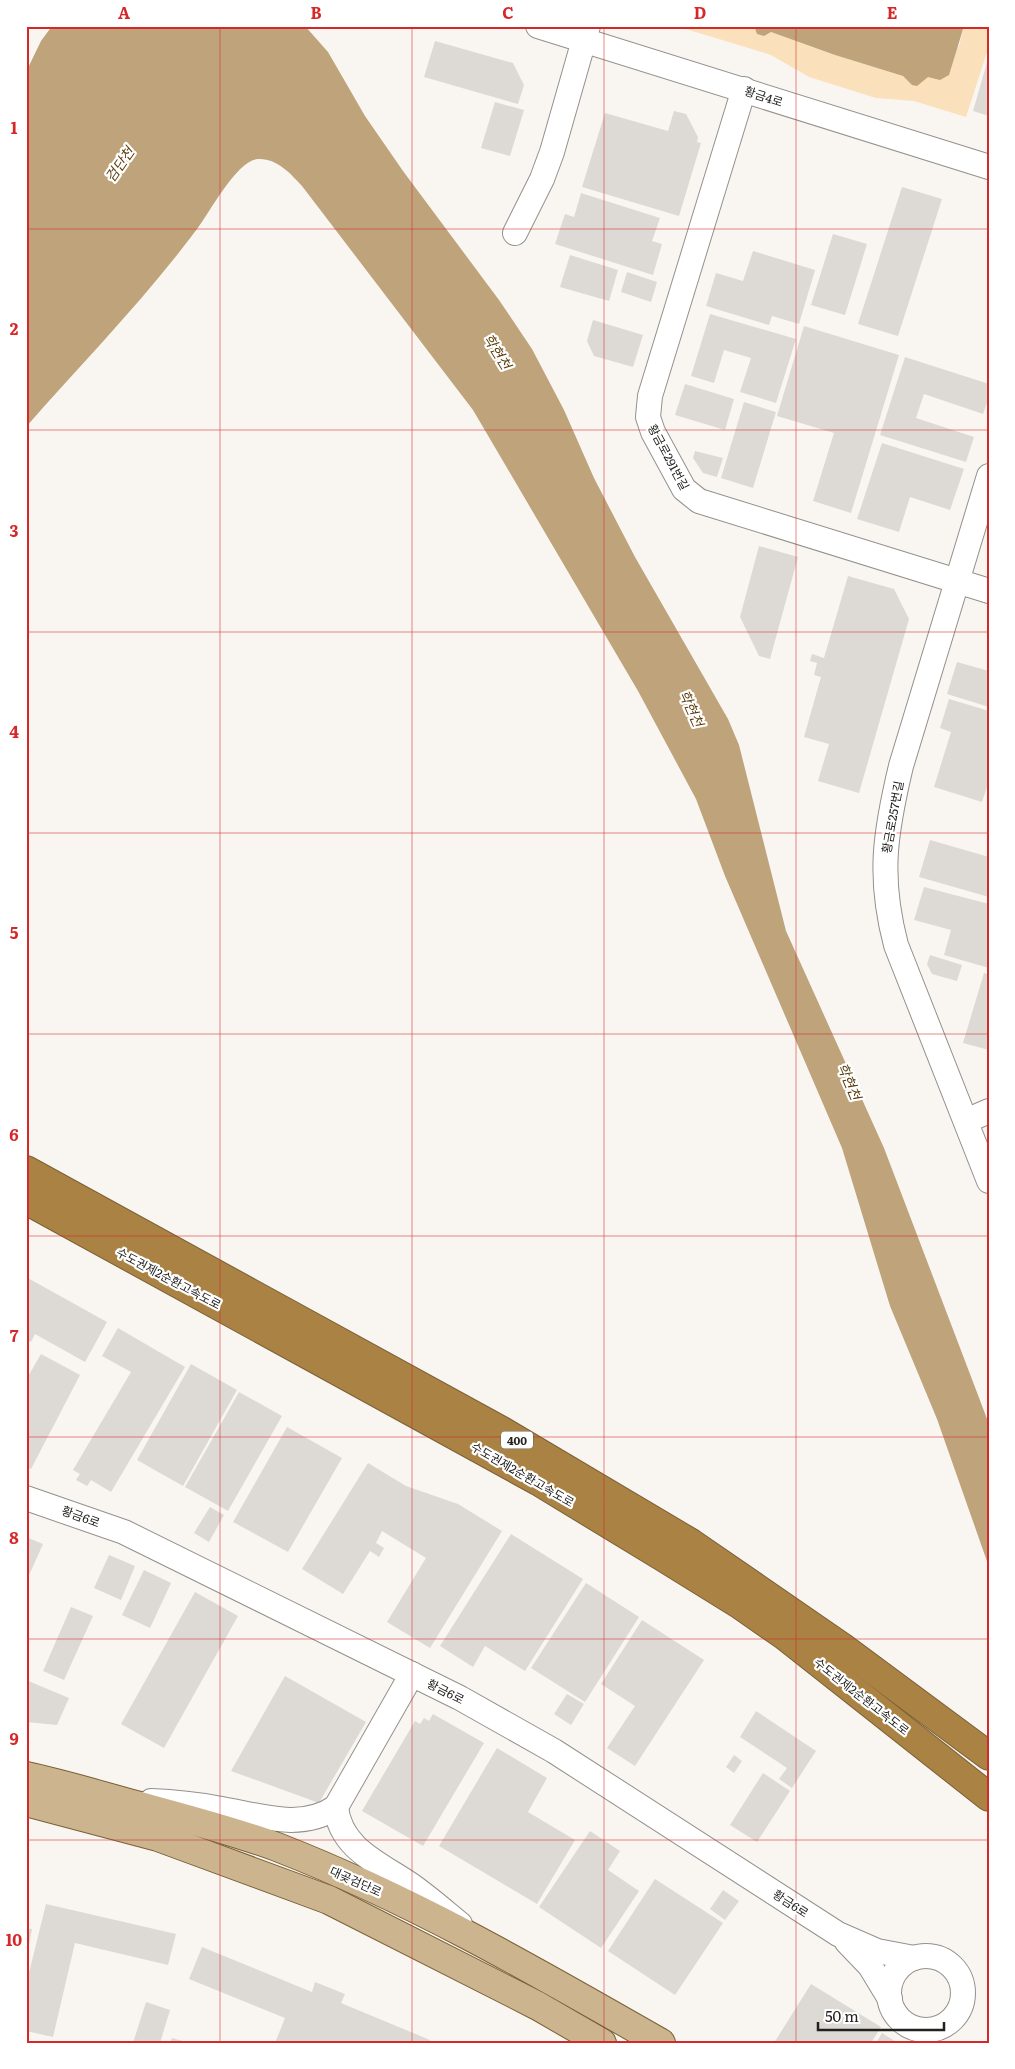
<svg xmlns="http://www.w3.org/2000/svg" width="1015" height="2069" viewBox="0 0 1015 2069" font-family="Literata,'Noto Sans KR',serif">
  <style>
    .green { fill: #fae0bb }
    .water { fill: #bea37b }
    .building { fill: #dddad5 }
    .lines { fill: none; stroke-linecap: round; stroke-linejoin: round }
    .minor-casing { stroke: #94918d; stroke-width: 26 }
    .major-casing { stroke: #7a6036; stroke-width: 30 }
    .highway-casing { stroke: #7a6036; stroke-width: 30 }
    .minor { stroke: #fff; stroke-width: 24 }
    .major { stroke: #ccb48e; stroke-width: 28 }
    .highway { stroke: #aa8243; stroke-width: 28 }
    .grid { fill: none; stroke: #d62828; stroke-width: 1; stroke-opacity: 0.55 }
    .labels { text-anchor: middle; dominant-baseline: central; stroke-width: 4.5; stroke-linejoin: round; paint-order: stroke }
    .shield { fill: #fff; stroke: #646462; stroke-width: 1 }
    .shield-label { font-size: 11px; font-weight: bold; fill: #22211f }
    .street-label { font-size: 12px; fill: #22211f; stroke: #fff }
    .water-label { font-size: 14px; font-style: italic; fill: #5b3e0c; stroke: #fff }
    .neatline { fill: none; stroke: #d62828; stroke-width: 2 }
    .grid-label { font-size: 16px; text-anchor: middle; font-weight: bold; fill: #d62828 }
  </style>
  <rect width="100%" height="100%" fill="#f9f6f1"/>
  <polygon class="green" points="676,26 754,26 757,34 764,36 771,32 835,55 903,76 912,85 959,46 964,26 989,26 989,46 966,117 914,101 876,98 809,77 771,55"/>
  <g class="water">
    <path d="M52,26H305L328,52L365,116L403,171L499,300L532,349L564,410L594,478L635,557L728,719L739,745L786,931L884,1148L989,1424V1567L937,1419L890,1306L842,1148L725,876L696,799L638,691L473,410L302,186C291,174 277,158 258,159C237,160 210,212 197,229C145,299 83,362 26,427V72L41,41Z"/>
    <polygon points="754,26 964,26 949,75 940,80 928,77 917,86 912,85 903,76 835,55 771,32 764,36 757,34"/>
  </g>
  <g class="building">
    <polygon points="435,41 513,63 524,85 518,104 424,77"/>
    <polygon points="988,59 989,59 989,116 973,111"/>
    <polygon points="495,102 524,110 510,156 481,148"/>
    <polygon points="674,111 686,114 698,137 697,142 701,143 679,216 582,187 605,113 668,131"/>
    <polygon points="902,187 942,199 898,336 858,324"/>
    <polygon points="581,193 660,218 652,241 662,244 653,275 555,244 565,214 574,217"/>
    <polygon points="833,234 867,244 845,315 811,305"/>
    <polygon points="753,251 815,270 799,324 772,316 769,325 706,306 716,273 743,281"/>
    <polygon points="570,255 618,270 609,301 560,287"/>
    <polygon points="627,272 657,282 651,302 621,292"/>
    <polygon points="710,314 796,339 776,403 740,392 751,358 724,350 714,383 691,376"/>
    <polygon points="593,320 643,335 633,367 594,356 587,341"/>
    <polygon points="804,326 899,355 851,513 813,501 834,433 777,416"/>
    <polygon points="905,357 989,384 989,397 983,414 924,394 916,418 974,437 966,462 880,435"/>
    <polygon points="685,384 734,399 725,430 675,415"/>
    <polygon points="744,402 776,412 753,488 721,478"/>
    <polygon points="882,443 964,469 950,510 910,497 899,532 857,519"/>
    <polygon points="695,451 723,458 717,477 703,473 693,458"/>
    <polygon points="759,546 798,557 770,659 759,656 740,617"/>
    <polygon points="848,576 894,589 909,619 859,793 818,781 829,744 804,737 821,677 814,675 817,663 810,661 812,654 824,658"/>
    <polygon points="957,662 989,671 989,707 947,694"/>
    <polygon points="949,699 989,711 989,781 982,802 934,787 951,732 940,728"/>
    <polygon points="930,840 989,857 989,897 919,877"/>
    <polygon points="924,887 989,904 989,968 944,955 951,930 914,920"/>
    <polygon points="930,955 962,965 957,981 932,974 927,964"/>
    <polygon points="984,973 989,975 989,1050 963,1043"/>
    <polygon points="26,1277 107,1322 85,1362 35,1334 31,1342 26,1340"/>
    <polygon points="118,1328 185,1367 111,1492 91,1480 87,1486 76,1480 80,1474 73,1470 131,1372 102,1356"/>
    <polygon points="41,1354 80,1375 31,1469 26,1467 26,1380"/>
    <polygon points="191,1364 237,1390 183,1486 137,1460"/>
    <polygon points="239,1392 282,1416 228,1511 185,1487"/>
    <polygon points="287,1427 342,1458 288,1552 233,1522"/>
    <polygon points="368,1463 406,1486 458,1504 502,1531 430,1648 387,1622 426,1558 382,1531 376,1543 384,1548 379,1557 370,1551 343,1594 302,1569"/>
    <polygon points="210,1507 224,1515 209,1542 194,1533"/>
    <polygon points="511,1534 583,1579 525,1671 485,1646 473,1667 440,1646"/>
    <polygon points="26,1537 43,1544 26,1582"/>
    <polygon points="109,1555 135,1566 121,1600 94,1588"/>
    <polygon points="144,1570 171,1583 150,1628 122,1615"/>
    <polygon points="586,1583 639,1617 585,1702 531,1668"/>
    <polygon points="195,1592 238,1616 164,1748 121,1724"/>
    <polygon points="71,1607 93,1616 64,1680 43,1671"/>
    <polygon points="642,1620 704,1660 635,1766 607,1748 635,1706 601,1684"/>
    <polygon points="285,1676 366,1722 319,1803 231,1771"/>
    <polygon points="26,1680 69,1698 57,1725 26,1722"/>
    <polygon points="567,1694 584,1704 571,1725 554,1714"/>
    <polygon points="756,1711 816,1751 792,1788 779,1779 787,1768 740,1737"/>
    <polygon points="433,1714 484,1743 423,1846 362,1811 415,1721 420,1724 424,1718 429,1721"/>
    <polygon points="497,1748 547,1778 528,1812 575,1840 537,1904 439,1846"/>
    <polygon points="734,1755 742,1761 734,1773 726,1767"/>
    <polygon points="763,1773 790,1791 757,1842 730,1825"/>
    <polygon points="590,1831 620,1851 608,1870 639,1891 601,1948 539,1907"/>
    <polygon points="655,1879 723,1923 675,1995 608,1951"/>
    <polygon points="723,1890 739,1901 725,1920 710,1909"/>
    <polygon points="46,1904 176,1934 168,1965 75,1943 53,2037 26,2031 26,1985"/>
    <polygon points="26,1928 32,1929 27,1955 26,1955"/>
    <polygon points="202,1947 312,1992 315,1982 345,1994 341,2003 430,2040 429,2043 275,2043 285,2018 189,1979"/>
    <polygon points="811,1984 881,2027 871,2043 774,2043"/>
    <polygon points="146,2002 170,2010 160,2043 133,2043"/>
    <polygon points="882,2033 898,2043 876,2043"/>
    <polygon points="172,2038 186,2042 186,2043 170,2043"/>
  </g>
  <g class="lines">
    <defs>
      <g id="minor">
        <polyline points="538,26 989,167"/>
        <polyline points="744,89 650,396 648,417 653,432 684,489 699,501 989,591"/>
        <polyline points="515,233 542,179 552,152 588,26"/>
        <path d="M989,476L901,766C885,833 878,877 896,945L989,1181"/>
        <polyline points="966,1121 989,1111"/>
        <polyline points="26,1498 124,1532 460,1698 554,1751 838,1934 877,1951 914,1958"/>
        <path d="M151,1801C173,1802 195,1804 216,1808C256,1814 300,1832 336,1807L412,1674"/>
        <path d="M336,1807C340,1849 381,1864 411,1885C428,1897 444,1911 460,1924"/>
        <polyline points="847,1942 870,1966 890,1999"/>
        <circle cx="926" cy="1993" r="37"/>
      </g>
      <g id="major">
        <path d="M26,1776C63,1784 99,1795 136,1805C183,1818 231,1830 277,1847C411,1899 537,1972 661,2043"/>
        <polyline points="26,1802 158,1837 329,1900 538,2006 602,2043"/>
      </g>
      <g id="highway">
        <polyline points="26,1170 502,1431 691,1543 842,1647 989,1756"/>
        <polyline points="26,1200 538,1481 663,1557 739,1604 785,1636 989,1797"/>
      </g>
    </defs>
    <use href="#minor" class="minor-casing"/>
    <use href="#major" class="major-casing"/>
    <use href="#highway" class="highway-casing"/>
    <use href="#minor" class="minor"/>
    <use href="#major" class="major"/>
    <use href="#highway" class="highway"/>
  </g>
  <path class="grid" d="M220,26V2043M412,26V2043M604,26V2043M796,26V2043M26,229H989M26,430H989M26,632H989M26,833H989M26,1034H989M26,1236H989M26,1437H989M26,1639H989M26,1840H989"/>
  <g class="labels">
    <rect class="shield" x="501" y="1431.5" width="32" height="17" rx="4"/>
    <g class="shield-label">
      <text x="517" y="1440">400</text>
    </g>
    <g class="street-label">
      <text transform="translate(764 96) rotate(18)">황금4로</text>
      <text transform="translate(669 457) rotate(62)">황금로291번길</text>
      <text transform="translate(892 817) rotate(-80)">황금로257번길</text>
      <text transform="translate(169 1278) rotate(28)">수도권제2순환고속도로</text>
      <text transform="translate(523 1474) rotate(30)">수도권제2순환고속도로</text>
      <text transform="translate(81 1516) rotate(20)">황금6로</text>
      <text transform="translate(446 1691) rotate(27)">황금6로</text>
      <text transform="translate(862 1696) rotate(38)">수도권제2순환고속도로</text>
      <text transform="translate(356 1881) rotate(24)">대곶검단로</text>
      <text transform="translate(791 1903) rotate(33)">황금6로</text>
    </g>
    <g class="water-label">
      <text transform="translate(119 164) rotate(-55)">검단천</text>
      <text transform="translate(498 351) rotate(58)">학현천</text>
      <text transform="translate(692 708) rotate(66)">학현천</text>
      <text transform="translate(850 1081) rotate(67)">학현천</text>
    </g>
  </g>
  <rect width="1015" height="2069" fill="none" stroke="#ffffff" stroke-width="55"/>
  <path d="M818 2022v8h126v-8" fill="none" stroke="#22211f" stroke-width="2.5"/>
  <text x="825" y="2022" font-size="15" fill="#22211f" stroke="#ffffff" stroke-width="4" paint-order="stroke">50 m</text>
  <rect x="28" y="28" width="960" height="2014" class="neatline"/>
  <g class="grid-label">
    <text x="124" y="19">A</text>
    <text x="316" y="19">B</text>
    <text x="508" y="19">C</text>
    <text x="700" y="19">D</text>
    <text x="892" y="19">E</text>
    <text x="14" y="134">1</text>
    <text x="14" y="335">2</text>
    <text x="14" y="537">3</text>
    <text x="14" y="738">4</text>
    <text x="14" y="939">5</text>
    <text x="14" y="1141">6</text>
    <text x="14" y="1342">7</text>
    <text x="14" y="1544">8</text>
    <text x="14" y="1745">9</text>
    <text x="14" y="1946">10</text>
  </g>
</svg>
